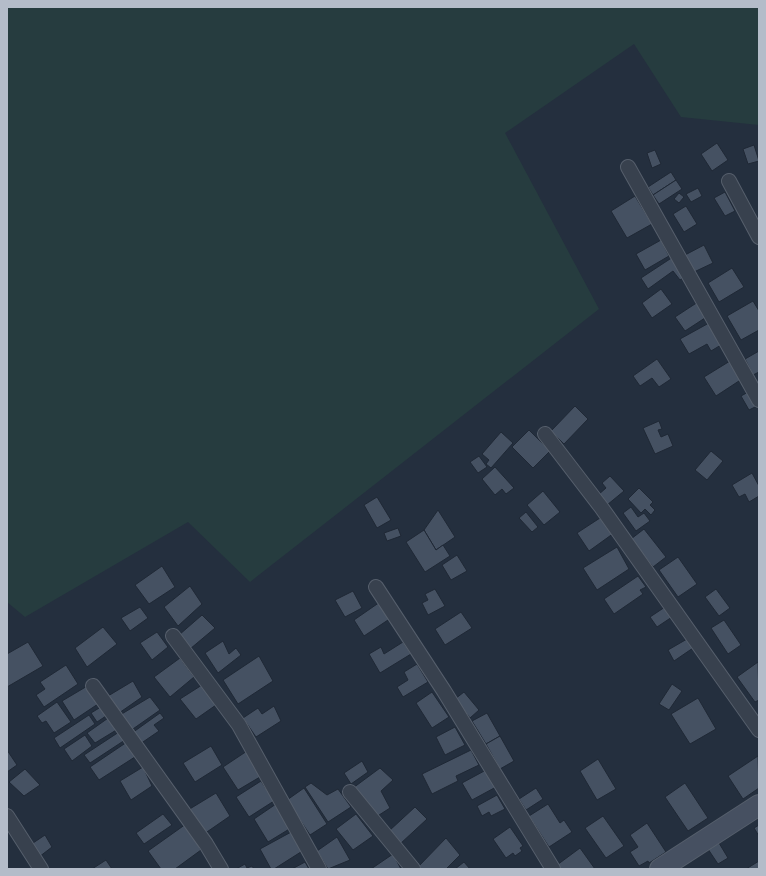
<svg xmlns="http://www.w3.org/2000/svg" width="766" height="876" viewBox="0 0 766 876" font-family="'Roboto Condensed',sans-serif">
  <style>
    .green { fill: #263c3f }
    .building { fill: #455162; stroke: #1f2835 }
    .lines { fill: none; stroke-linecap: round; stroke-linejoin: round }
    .street-casing { stroke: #565f6c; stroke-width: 16 }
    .secondary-casing { stroke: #565f6c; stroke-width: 22 }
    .street { stroke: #38414e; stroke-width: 14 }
    .secondary { stroke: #465061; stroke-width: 20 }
  </style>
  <rect width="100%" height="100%" fill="#242f3e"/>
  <polygon class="green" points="7,7 759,7 759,125 681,117 634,44 505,133 599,309 250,582 188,522 25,617 7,602"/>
  <g class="building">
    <polygon points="717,143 728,160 712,171 701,154"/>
    <polygon points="754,145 759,161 748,164 743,149"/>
    <polygon points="655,150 661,164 652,168 647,153"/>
    <polygon points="671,172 676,180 653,195 648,187"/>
    <polygon points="676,180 682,189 659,204 653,195"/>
    <polygon points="698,188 702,196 691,202 686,194"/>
    <polygon points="725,192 735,211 725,216 714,198"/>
    <polygon points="679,193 684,197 679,203 674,199"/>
    <polygon points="635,196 652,224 627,238 611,211"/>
    <polygon points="686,206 697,224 684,232 673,214"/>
    <polygon points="661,240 669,256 645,270 636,254"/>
    <polygon points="704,245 713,263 694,272 685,255"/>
    <polygon points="673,257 686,276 680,280 673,271 648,289 641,278"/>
    <polygon points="732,268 744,287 719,302 708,283"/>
    <polygon points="661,289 672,304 652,318 642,303"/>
    <polygon points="753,301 759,311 759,330 741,340 727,316"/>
    <polygon points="698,302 708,316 685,331 675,317"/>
    <polygon points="709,323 721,345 711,351 707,344 689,354 680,339"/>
    <polygon points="759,351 759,372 753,375 745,359"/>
    <polygon points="657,359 671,379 659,387 652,378 640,386 633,376"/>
    <polygon points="730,361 742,379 716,396 704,377"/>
    <polygon points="750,391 759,405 749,410 741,396"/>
    <polygon points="575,406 588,419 564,444 551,431"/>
    <polygon points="659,421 662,429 658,430 661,437 668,434 673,446 655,454 643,428"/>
    <polygon points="529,430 550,451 533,468 512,447"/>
    <polygon points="501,432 513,443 491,468 486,464 489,460 482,454"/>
    <polygon points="711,451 723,461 707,480 695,470"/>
    <polygon points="479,456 487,467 478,473 470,462"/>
    <polygon points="495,467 514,488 506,494 502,489 495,495 482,479"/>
    <polygon points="752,473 759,486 759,496 749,502 745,494 739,497 732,485"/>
    <polygon points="610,476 624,491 607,505 598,495 606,488 602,483"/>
    <polygon points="639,488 653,502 650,505 655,510 651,515 645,509 641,513 628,499"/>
    <polygon points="543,491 560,512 544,525 527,505"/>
    <polygon points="377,497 391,520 377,528 364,505"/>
    <polygon points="631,507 638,517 644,513 650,521 636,531 623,513"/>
    <polygon points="438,510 455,537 436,550 424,530"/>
    <polygon points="526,512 538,527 532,532 519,518"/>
    <polygon points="603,516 614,533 589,551 577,533"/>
    <polygon points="398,528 401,536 387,541 384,533"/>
    <polygon points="644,529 666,557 653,567 631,539"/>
    <polygon points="424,530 436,550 443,545 450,556 425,572 406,542"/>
    <polygon points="617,547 629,569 597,590 583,568"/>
    <polygon points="457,555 467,571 451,580 442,565"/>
    <polygon points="678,557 697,584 678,597 659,570"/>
    <polygon points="162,566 175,587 149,604 135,585"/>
    <polygon points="638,576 646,587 640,590 643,594 614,614 604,599"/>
    <polygon points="190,586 202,604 178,626 164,607"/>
    <polygon points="435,589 445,606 428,615 422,603 428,600 425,594"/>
    <polygon points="716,589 730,608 719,616 705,597"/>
    <polygon points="353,591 362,608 345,617 335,600"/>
    <polygon points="380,602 391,618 364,636 354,620"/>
    <polygon points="140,607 148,618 130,631 121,618"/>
    <polygon points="665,607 672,617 657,627 650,617"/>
    <polygon points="461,612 472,628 445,645 435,629"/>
    <polygon points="202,615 215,628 190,649 179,635"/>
    <polygon points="724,620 741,645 728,654 711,628"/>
    <polygon points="103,627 117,644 87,667 75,648"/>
    <polygon points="157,632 168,647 152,660 140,643"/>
    <polygon points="687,639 693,648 674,661 668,650"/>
    <polygon points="223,641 229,654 236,648 241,655 218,673 205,653"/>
    <polygon points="28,642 43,666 7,687 7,654"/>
    <polygon points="403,642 411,654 380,673 369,654 381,647 384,654"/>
    <polygon points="259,656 273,681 238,704 223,680"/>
    <polygon points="180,658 194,677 170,697 154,677"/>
    <polygon points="758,662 759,700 755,702 737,677"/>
    <polygon points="417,664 428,682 403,697 397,687 408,680 404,672"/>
    <polygon points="66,665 78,684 44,707 36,695 45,689 40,682"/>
    <polygon points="133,681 142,697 119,713 108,696"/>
    <polygon points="672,684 682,691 669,710 659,704"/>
    <polygon points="89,685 98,704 74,720 62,701"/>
    <polygon points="202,685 216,705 196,719 180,699"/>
    <polygon points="432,692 449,717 432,728 416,703"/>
    <polygon points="464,692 479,710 470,718 455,699"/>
    <polygon points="150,697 160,710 130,731 120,715"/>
    <polygon points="698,698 716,729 690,744 671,714"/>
    <polygon points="57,702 71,722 54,733 46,721 42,723 37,716"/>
    <polygon points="104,705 109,714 97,722 91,713"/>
    <polygon points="274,706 281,721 256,737 243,718 258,708 262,714"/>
    <polygon points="160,713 164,718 154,725 159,731 140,744 132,733"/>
    <polygon points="487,713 500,736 486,744 472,721"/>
    <polygon points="89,715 95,724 60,748 54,738"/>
    <polygon points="111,716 118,729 95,743 87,733"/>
    <polygon points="455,727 465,745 445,755 436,737"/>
    <polygon points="119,732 125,740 90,763 84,755"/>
    <polygon points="85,735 92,746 72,761 64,749"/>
    <polygon points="500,736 514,761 500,769 486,744"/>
    <polygon points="127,742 138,755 99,780 90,767"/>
    <polygon points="211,746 222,765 195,782 183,763"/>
    <polygon points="7,750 17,765 7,772"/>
    <polygon points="471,750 479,765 456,776 458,781 432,794 422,774"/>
    <polygon points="247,751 260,777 238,790 223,767"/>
    <polygon points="758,756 759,788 743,799 728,776"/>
    <polygon points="598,759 616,789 597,800 580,771"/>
    <polygon points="362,761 368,772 351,784 344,773"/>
    <polygon points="143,767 152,786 131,800 120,781"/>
    <polygon points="380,768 393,780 381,791 390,808 376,817 353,788"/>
    <polygon points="25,769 40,785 24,796 9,782"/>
    <polygon points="486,770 496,787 472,800 462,783"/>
    <polygon points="261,781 274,801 249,817 236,797"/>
    <polygon points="311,783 327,795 338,789 351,807 328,822 305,787"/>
    <polygon points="685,783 708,818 688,831 665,797"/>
    <polygon points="304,788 327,824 310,835 287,800"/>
    <polygon points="536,788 543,799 526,810 519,799"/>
    <polygon points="216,793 230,816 204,834 188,810"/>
    <polygon points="497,795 505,809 491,816 489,812 482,816 477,806"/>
    <polygon points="276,804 291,828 268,842 254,819"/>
    <polygon points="548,804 560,823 564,820 572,832 549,847 529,816"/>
    <polygon points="415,807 427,819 400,844 389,831"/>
    <polygon points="163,814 172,825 144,844 136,833"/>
    <polygon points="356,814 373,836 353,850 336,829"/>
    <polygon points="603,816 624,846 606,858 585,828"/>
    <polygon points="647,823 666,852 649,863 648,861 639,866 630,852 638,847 630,835"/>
    <polygon points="186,824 201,850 175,869 161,869 148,851"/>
    <polygon points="759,825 759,836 754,828"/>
    <polygon points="510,827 523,846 520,848 522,851 515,856 513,853 506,858 493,839"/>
    <polygon points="293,831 304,850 274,869 271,869 260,849"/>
    <polygon points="45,835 52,847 39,857 30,845"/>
    <polygon points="337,837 350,860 328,869 317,851"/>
    <polygon points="446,838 460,855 446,869 420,869 418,867"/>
    <polygon points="719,843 728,858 718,864 708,849"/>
    <polygon points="580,848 595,869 560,869 557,865"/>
    <polygon points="393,854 401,869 371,869"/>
    <polygon points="106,860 112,869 92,869"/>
    <polygon points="759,861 759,869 746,869"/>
    <polygon points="305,862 309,869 292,869"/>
    <polygon points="464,862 470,869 455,869"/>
    <polygon points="245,864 247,868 252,866 254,869 236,869"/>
  </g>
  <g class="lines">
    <defs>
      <g id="street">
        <polyline points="628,167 759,400"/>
        <polyline points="729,181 759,237"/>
        <polyline points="545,434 601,507 759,730"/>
        <polyline points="376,587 444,691 553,869"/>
        <polyline points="173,636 239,725 319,869"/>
        <polyline points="93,686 206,844 221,869"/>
        <polyline points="350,792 413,869"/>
        <polyline points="7,816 41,869"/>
      </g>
      <polyline id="secondary" points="660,869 759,805"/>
    </defs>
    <use href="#street" class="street-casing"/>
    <use href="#secondary" class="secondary-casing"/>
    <use href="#street" class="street"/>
    <use href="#secondary" class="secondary"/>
  </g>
  <rect width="766" height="876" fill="none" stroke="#b4bcc9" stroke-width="16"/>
</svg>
